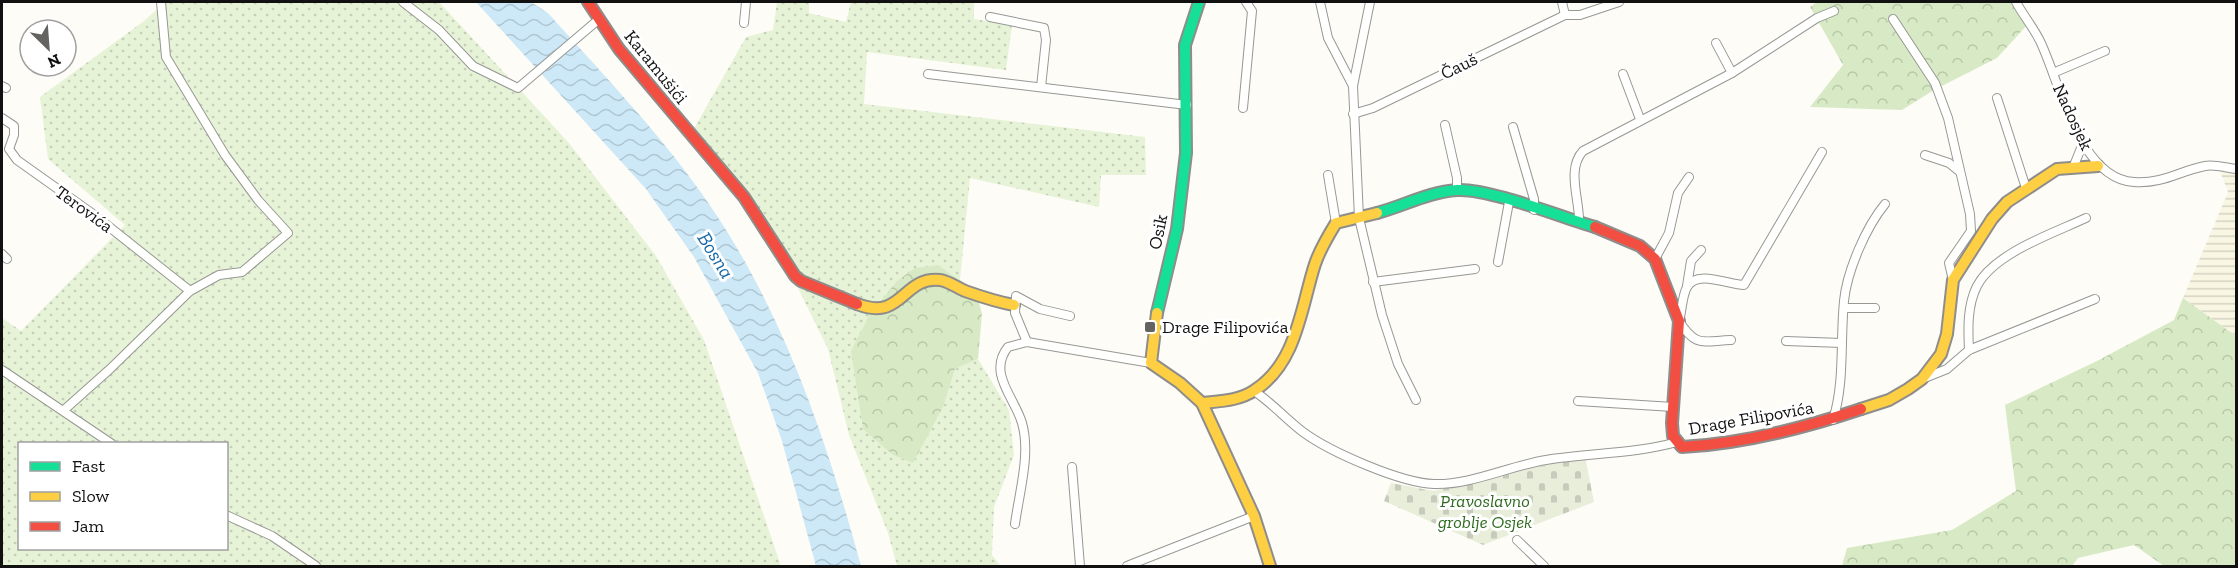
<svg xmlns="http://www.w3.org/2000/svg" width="2238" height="568" viewBox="0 0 2238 568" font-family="'Zilla Slab',serif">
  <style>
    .farmland { fill: url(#farmland-rules) }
    .grass { fill: url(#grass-dots); fill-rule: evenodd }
    .forest { fill: url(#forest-crowns) }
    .cemetery { fill: url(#cemetery-stones) }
    .water { fill: url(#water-waves) }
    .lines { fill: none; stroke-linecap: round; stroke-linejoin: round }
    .street-casing { stroke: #979795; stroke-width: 10 }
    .fast-casing { stroke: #8e8d8b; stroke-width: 14 }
    .slow-casing { stroke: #8e8d8b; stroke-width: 14 }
    .jam-casing { stroke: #8e8d8b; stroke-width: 14 }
    .street { stroke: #fffffe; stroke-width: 8 }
    .fast { stroke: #16e098; stroke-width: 10 }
    .slow { stroke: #ffcf43; stroke-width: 10 }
    .jam { stroke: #f24e42; stroke-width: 10 }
    .poi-dot { fill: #646362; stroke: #fff; stroke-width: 2 }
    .labels { text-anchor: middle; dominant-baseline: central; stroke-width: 6; stroke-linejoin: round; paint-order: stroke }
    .street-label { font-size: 18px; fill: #111; stroke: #fff }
    .poi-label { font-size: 18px; fill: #111; stroke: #fff; text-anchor: start }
    .park-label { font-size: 18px; font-style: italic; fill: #2f6b1f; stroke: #fff }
    .water-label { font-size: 20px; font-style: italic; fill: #1768a6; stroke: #fff }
  </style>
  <defs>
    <pattern id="farmland-rules" width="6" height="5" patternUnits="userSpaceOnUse" patternTransform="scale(1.5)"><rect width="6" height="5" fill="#f9f7e4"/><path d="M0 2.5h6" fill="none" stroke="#d4d3c3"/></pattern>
    <pattern id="grass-dots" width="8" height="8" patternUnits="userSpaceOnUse" patternTransform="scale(1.5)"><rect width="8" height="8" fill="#e7f3d7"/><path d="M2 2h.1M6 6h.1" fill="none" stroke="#c5cfb8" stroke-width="1.8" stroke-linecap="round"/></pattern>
    <pattern id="forest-crowns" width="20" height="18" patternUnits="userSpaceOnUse" patternTransform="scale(1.5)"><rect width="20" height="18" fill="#d8eac5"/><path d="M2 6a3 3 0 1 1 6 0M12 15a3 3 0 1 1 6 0" fill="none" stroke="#b8c8a8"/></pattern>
    <pattern id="cemetery-stones" width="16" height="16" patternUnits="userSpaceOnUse" patternTransform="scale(1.5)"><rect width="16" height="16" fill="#e9eedb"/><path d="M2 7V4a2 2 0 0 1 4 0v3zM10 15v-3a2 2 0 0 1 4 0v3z" fill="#c7cbbb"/></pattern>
    <pattern id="water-waves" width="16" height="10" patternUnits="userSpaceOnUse" patternTransform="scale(1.5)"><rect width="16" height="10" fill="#cde8f7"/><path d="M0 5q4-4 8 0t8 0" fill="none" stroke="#afc6d3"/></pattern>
  </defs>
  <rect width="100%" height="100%" fill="#fdfcf7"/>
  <polygon class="farmland" points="2218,166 2236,169 2236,336 2183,298 2228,192"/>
  <g class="grass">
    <path d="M165,2H439L569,143L656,256L704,340L781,566H2V318L21,331L125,225L48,159L40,97L144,21ZM20,444H226V548H20Z"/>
    <polygon points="777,2 809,2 809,13 846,22 851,2 974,2 974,19 1012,25 1006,70 867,52 864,104 1145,137 1146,175 1101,175 1099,207 970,178 960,280 937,265 944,405 955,369 978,359 1009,410 1014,455 994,507 992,555 1001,566 897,566 888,533 849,435 828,349 793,278 744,194 692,132 746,37 773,30"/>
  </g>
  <g class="forest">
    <polygon points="1817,2 2015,2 2028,24 1997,58 1934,90 1902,110 1810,107 1843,65 1810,7"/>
    <polygon points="938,265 976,291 982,314 978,359 955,369 944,405 913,463 893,455 863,429 851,351 870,314 897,281 915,268"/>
    <polygon points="2183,298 2236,336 2236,566 2164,566 2134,545 2078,558 2072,566 1842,566 1847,548 1952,530 2016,491 2005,405 2097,361 2174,320"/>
  </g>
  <polygon class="cemetery" points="1585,456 1594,502 1483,545 1384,501 1391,483 1433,491"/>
  <path class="water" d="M476,2H531L548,13C604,76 664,137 711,207C785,316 827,441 861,566H816L782,441L758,373L694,257L646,189Z"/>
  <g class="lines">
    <defs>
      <g id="street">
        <polyline points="403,2 439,30 473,66 518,88 598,20"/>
        <polyline points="1320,2 1328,38 1353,86"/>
        <polyline points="1370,2 1353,86 1359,218 1382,315 1398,364 1416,400"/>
        <polyline points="1562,2 1565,15"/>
        <path d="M2016,2C2023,15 2033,27 2040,41C2060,82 2079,179 2134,182C2163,184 2179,171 2205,166C2214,164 2227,168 2236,169"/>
        <polyline points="990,17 1044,28 1046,40 1041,87"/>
        <polyline points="1893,19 1935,83 1948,118 1970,214 1971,231 1949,263 1953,280"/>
        <polyline points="744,23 746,2"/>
        <polyline points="1716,43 1732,73"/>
        <polyline points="2053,73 2105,51"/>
        <polyline points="928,74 1187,105"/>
        <polyline points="1623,74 1640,119"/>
        <polyline points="2,86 6,88"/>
        <polyline points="1997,98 2026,188"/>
        <polyline points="1243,108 1252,11 1246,2"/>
        <polyline points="1353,114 1373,108 1565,15 1580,15 1619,2"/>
        <polyline points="2,118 14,126 14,135 9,149 17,160 93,214 190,291"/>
        <polyline points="1445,125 1457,178 1457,190"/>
        <polyline points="1513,127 1534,199 1534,210"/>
        <polyline points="1925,155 1949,163 1960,172"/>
        <polyline points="2073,168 2083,143"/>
        <polyline points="1328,175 1336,223"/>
        <path d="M1579,222C1580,201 1566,169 1583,151L1732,73L1817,18L1834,11"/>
        <polyline points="2,254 7,259"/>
        <polyline points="1655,259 1669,233 1678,193 1689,177"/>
        <polyline points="1498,262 1509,202"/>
        <polyline points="1373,282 1475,269"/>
        <polyline points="1687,286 1691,261 1701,250"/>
        <polyline points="1844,308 1875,308"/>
        <path d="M1731,340C1703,341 1696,348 1679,321C1682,311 1682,296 1687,287C1697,269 1729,285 1744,285L1822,152"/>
        <polyline points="1786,341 1842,343"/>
        <polyline points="1027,342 1015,313 1016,296 1040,309 1070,316"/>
        <path d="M1969,350C1968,329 1967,306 1977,286C1994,253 2054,233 2086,218"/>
        <polyline points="2,370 112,444"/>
        <polyline points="1922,379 1947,369 1969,350 2095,299"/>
        <path d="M1254,391C1272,403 1286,419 1303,432C1330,452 1401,483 1434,484C1471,485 1509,466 1546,460C1589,453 1634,454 1677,442"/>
        <polyline points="1578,401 1673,407"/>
        <polyline points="64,410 110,369 190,291 219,275 242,272 288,233 258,200 225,155 166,57 161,2"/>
        <path d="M1833,420C1845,382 1840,340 1844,301C1847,271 1866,227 1885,204"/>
        <polyline points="1072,467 1080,566"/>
        <polyline points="226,515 272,536 316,566"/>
        <path d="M1015,524C1019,493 1031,454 1022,423C1015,398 987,373 1008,347L1027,342L1151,363"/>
        <polyline points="1517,540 1544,566"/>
        <polyline points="1127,566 1254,516"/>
      </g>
      <g id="fast">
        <path d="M1377,213C1403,206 1429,192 1457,190C1488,188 1561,217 1595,227"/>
        <polyline points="1157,313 1177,229 1186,153 1185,45 1199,2"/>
      </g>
      <g id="slow">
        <path d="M857,304C903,322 902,276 940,280C948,281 958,288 965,291C982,297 997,302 1014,305"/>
        <polyline points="1157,313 1151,363 1180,383 1202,403 1254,516 1270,566"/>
        <path d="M1202,403C1220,401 1239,401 1255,390C1297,363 1301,307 1315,264C1320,249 1328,236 1336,223L1377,213"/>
        <polyline points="1861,409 1889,400 1908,389 1922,379 1941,354 1947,334 1953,280 1992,219 2007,202 2057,169 2098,166"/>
      </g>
      <g id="jam">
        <polyline points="588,2 619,49 744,197 795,276 801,281 857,304"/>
        <path d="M1595,227L1640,246L1655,259L1679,321L1672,423L1673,436L1682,447C1742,444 1804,428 1861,409"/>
      </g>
    </defs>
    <use href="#street" class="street-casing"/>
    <use href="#fast" class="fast-casing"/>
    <use href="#slow" class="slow-casing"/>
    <use href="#jam" class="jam-casing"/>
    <use href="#street" class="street"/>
    <use href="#fast" class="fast"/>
    <use href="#slow" class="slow"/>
    <use href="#jam" class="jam"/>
  </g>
  <rect class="poi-dot" x="1144" y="321" width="12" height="12" rx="3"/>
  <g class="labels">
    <g class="street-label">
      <text transform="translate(1459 66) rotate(-26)">Čauš</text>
      <text transform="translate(656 67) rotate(51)">Karamušići</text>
      <text transform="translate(2073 117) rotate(65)">Nadosjek</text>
      <text transform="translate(84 209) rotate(36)">Terovića</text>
      <text transform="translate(1158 232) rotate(-78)">Osik</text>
      <text transform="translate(1751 418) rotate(-10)">Drage Filipovića</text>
    </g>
    <g class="poi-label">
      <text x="1162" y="327">Drage Filipovića</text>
    </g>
    <g class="park-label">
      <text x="1485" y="501">Pravoslavno<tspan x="1485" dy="21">groblje Osjek</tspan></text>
    </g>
    <g class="water-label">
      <text transform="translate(716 255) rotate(58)">Bosna</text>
    </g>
  </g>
  <rect width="2238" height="568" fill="none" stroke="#111111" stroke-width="6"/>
  <rect x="18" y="442" width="210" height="108" fill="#ffffff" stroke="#a0a0a0" stroke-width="1.5"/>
  <rect x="30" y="462" width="30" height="9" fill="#16e098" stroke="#a0a0a0" stroke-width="1.5"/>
  <text x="72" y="472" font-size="18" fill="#111111">Fast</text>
  <rect x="30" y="492" width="30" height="9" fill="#ffcf43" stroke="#a0a0a0" stroke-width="1.5"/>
  <text x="72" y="502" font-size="18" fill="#111111">Slow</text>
  <rect x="30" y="522" width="30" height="9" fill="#f24e42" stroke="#a0a0a0" stroke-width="1.5"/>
  <text x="72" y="532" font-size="18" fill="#111111">Jam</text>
  <g transform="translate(48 48) rotate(155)"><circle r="28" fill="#ffffff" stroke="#a0a0a0" stroke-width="1.5"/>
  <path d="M0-4.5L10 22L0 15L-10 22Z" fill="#646362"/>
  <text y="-9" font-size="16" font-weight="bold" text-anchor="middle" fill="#111111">N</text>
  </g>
</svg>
